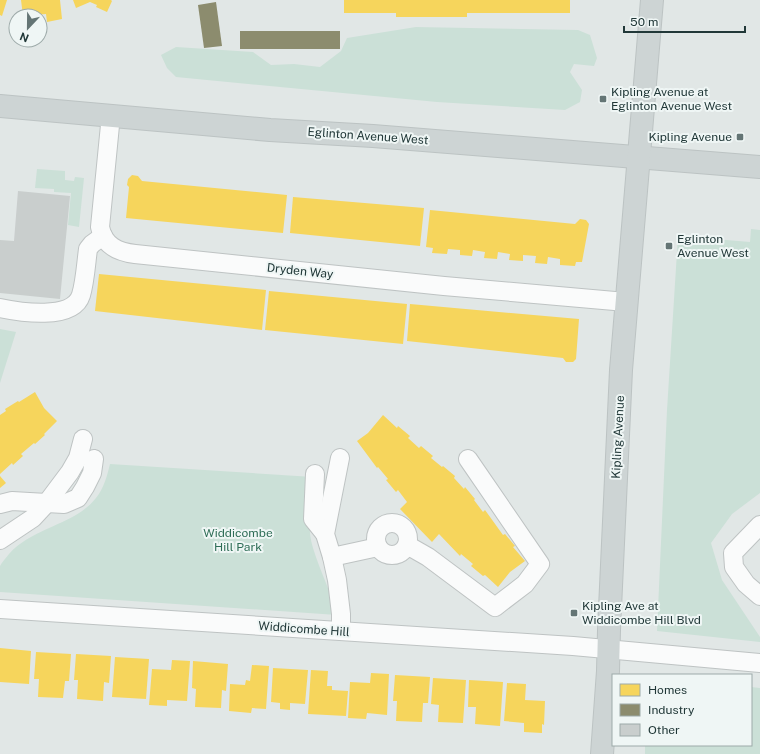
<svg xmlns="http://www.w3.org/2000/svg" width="760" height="754" viewBox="0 0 760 754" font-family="'Public Sans',sans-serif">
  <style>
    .green { fill: #cbe0d7 }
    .homes { fill: #f6d55c }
    .industry { fill: #8c8c6e }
    .building { fill: #c9cecd }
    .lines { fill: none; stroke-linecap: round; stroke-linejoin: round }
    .minor-casing { stroke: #bec3c3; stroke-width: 20 }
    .major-casing { stroke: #bcc3c3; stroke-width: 24 }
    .minor { stroke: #fafbfb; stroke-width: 18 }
    .major { stroke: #cdd4d4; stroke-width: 22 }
    .poi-dot { fill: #647575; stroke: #eff6f5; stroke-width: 1.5 }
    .labels { text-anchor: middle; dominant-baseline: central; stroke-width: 4; stroke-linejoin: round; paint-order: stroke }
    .poi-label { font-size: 12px; fill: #213838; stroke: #eff6f5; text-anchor: start }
    .street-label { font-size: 12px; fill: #213838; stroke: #eff6f5 }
    .park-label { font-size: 12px; fill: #2e6d56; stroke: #eff6f5 }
  </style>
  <rect width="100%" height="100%" fill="#e1e7e6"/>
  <g class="green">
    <polygon points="416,27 578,30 590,35 597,58 594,66 574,64 570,72 582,90 580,102 565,110 437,102 176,77 167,68 161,55 176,47 253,52 271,65 294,64 320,67 341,51 347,38"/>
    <polygon points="37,169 65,171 65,180 74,181 75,177 84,178 79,227 68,225 71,193 54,192 54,189 35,188"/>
    <polygon points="751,229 760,230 760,493 732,514 711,543 722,580 760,637 760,642 657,631 667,410 678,236 750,242"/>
    <polygon points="0,329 16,332 0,383"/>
    <path d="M110,464L313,477C311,500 306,526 313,548C320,571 331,592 337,615L0,592V566C2,562 6,558 9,554C33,527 75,525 96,498C104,488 107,476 110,464Z"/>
    <polygon points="751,687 760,688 760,754 645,754 645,745 751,745"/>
  </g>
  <g class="homes">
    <polygon points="0,0 7,0 2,16 0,15"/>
    <polygon points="21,0 60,0 62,19 47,22 46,14 23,16"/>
    <polygon points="73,0 111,0 112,1 107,12 96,7 97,5 90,2 76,8"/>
    <polygon points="344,0 570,0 570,13 467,13 467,17 396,17 396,13 344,13"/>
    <polygon points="132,175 138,176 142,181 287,195 283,233 126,218 129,187 127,185 128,179"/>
    <polygon points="293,197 424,208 420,246 290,233"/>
    <polygon points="430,210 575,224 580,219 586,220 589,224 582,262 576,262 575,266 560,265 560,259 548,257 547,264 535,263 536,256 523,255 523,261 509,260 510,254 498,252 497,259 484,258 485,252 473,250 472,256 460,255 460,250 448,249 447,254 432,253 433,248 426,247"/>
    <polygon points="99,274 266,290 262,330 95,311"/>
    <polygon points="269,291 407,304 403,344 265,330"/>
    <polygon points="410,304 579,319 576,359 573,362 566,362 563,358 407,341"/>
    <polygon points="35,392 44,408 57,421 44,434 45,435 35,444 34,443 21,454 23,456 13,465 12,463 0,474 0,415 6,411 5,409 18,401 19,402"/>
    <polygon points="383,415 397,428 398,426 410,436 408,438 419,448 421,446 433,456 431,458 442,467 443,466 455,476 454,478 464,489 465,487 475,499 474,500 483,512 485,510 503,535 505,534 515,546 513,547 525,561 510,572 498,587 485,575 483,576 471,566 473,564 461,554 460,556 439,534 432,542 400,509 407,502 398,490 396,492 386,480 388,479 378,467 377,468 357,441 368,433"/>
    <polygon points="0,476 6,483 0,488"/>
    <polygon points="0,648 31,651 29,684 0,682"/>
    <polygon points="36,652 71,654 69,681 65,681 63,698 38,697 39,679 34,679"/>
    <polygon points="76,654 111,656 109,683 104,682 103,701 77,699 78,680 74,680"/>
    <polygon points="115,657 149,659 146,699 112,697"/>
    <polygon points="172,660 190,661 187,701 167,700 167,706 149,705 152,669 171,670"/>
    <polygon points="193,661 228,664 226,691 222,690 221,708 195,707 196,689 192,688"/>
    <polygon points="252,665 269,666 266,709 252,708 251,713 229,711 230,684 245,685 246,680 250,681"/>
    <polygon points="273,668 308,670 305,704 290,703 290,710 280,709 280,703 271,702"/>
    <polygon points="311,670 328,671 327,686 332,686 332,690 348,691 346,716 308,714"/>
    <polygon points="371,673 389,674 387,715 367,713 366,719 348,718 350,682 370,683"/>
    <polygon points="395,675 430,677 428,703 423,703 422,722 396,721 397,701 393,701"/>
    <polygon points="433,678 466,680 463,723 438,722 439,705 431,704"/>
    <polygon points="469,680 503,682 500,726 475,724 476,707 468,707"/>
    <polygon points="507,683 526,684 525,700 545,701 544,725 542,724 542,733 524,732 524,723 504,721"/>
  </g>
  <g class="industry">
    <polygon points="216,2 222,46 204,48 198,5"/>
    <rect x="240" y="31" width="100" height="18"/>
  </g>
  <polygon class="building" points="18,191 70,196 60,299 0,293 0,240 14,241"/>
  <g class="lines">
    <defs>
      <g id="minor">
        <path d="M111,115L100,227C104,246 118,252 135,254L444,286L626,302"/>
        <path d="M0,308C19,312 73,321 81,295C85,282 86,264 88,249L92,244L103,236"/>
        <polyline points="340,458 325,534 332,557 337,580 341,614 341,631"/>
        <polyline points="315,474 313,519 325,534"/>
        <polyline points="0,504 12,501 64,504 78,498 85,487 92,473 94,459"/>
        <circle cx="392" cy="539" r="16"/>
        <polyline points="760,525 733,553 734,567 746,584 760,596"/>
        <polyline points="0,540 33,518 46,504 70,472 78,458 83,439"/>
        <polyline points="407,545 428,557 495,607 525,584 540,564 468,459"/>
        <polyline points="332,557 378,547"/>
        <polyline points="0,609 573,646 760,663"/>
      </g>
      <g id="major">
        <polyline points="0,106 270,130 373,136 760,167"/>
        <polyline points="602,754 608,671 609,630 621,370 652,0"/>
      </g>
    </defs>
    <use href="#minor" class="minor-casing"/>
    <use href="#major" class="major-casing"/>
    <use href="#minor" class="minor"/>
    <use href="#major" class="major"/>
  </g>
  <g class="poi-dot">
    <rect x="599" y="95" width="8" height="8" rx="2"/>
    <rect x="736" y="133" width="8" height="8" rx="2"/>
    <rect x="665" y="242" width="8" height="8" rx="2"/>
    <rect x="570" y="609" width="8" height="8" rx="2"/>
  </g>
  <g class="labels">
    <g class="poi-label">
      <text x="611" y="92">Kipling Avenue at<tspan x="611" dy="14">Eglinton Avenue West</tspan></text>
      <text x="732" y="137" text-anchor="end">Kipling Avenue</text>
      <text x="677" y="239">Eglinton<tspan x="677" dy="14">Avenue West</tspan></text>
      <text x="582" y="606">Kipling Ave at<tspan x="582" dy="14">Widdicombe Hill Blvd</tspan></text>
    </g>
    <g class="street-label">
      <text transform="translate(368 136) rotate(4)">Eglinton Avenue West</text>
      <text transform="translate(300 271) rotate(6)">Dryden Way</text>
      <text transform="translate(618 437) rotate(-87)">Kipling Avenue</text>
      <text transform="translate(304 629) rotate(4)">Widdicombe Hill</text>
    </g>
    <g class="park-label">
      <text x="238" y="533">Widdicombe<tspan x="238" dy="14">Hill Park</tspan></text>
    </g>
  </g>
  <rect x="612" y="674" width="140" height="72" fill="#eff6f5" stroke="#9daaa9"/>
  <rect x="620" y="684" width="20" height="12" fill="#f6d55c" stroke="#9daaa9"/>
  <text x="648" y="694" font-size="12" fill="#213838">Homes</text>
  <rect x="620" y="704" width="20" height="12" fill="#8c8c6e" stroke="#9daaa9"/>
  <text x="648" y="714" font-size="12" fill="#213838">Industry</text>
  <rect x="620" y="724" width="20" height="12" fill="#c9cecd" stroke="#9daaa9"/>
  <text x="648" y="734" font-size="12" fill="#213838">Other</text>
  <g transform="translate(28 28) rotate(202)"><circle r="19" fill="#eff6f5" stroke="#9daaa9"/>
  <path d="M0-3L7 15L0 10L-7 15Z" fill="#647575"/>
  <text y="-6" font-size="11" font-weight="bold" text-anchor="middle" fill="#213838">N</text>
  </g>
  <path d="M624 26v6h121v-6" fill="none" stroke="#213838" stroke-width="2"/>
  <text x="630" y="26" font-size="12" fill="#213838" stroke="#eff6f5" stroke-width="3" paint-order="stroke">50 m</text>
</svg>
